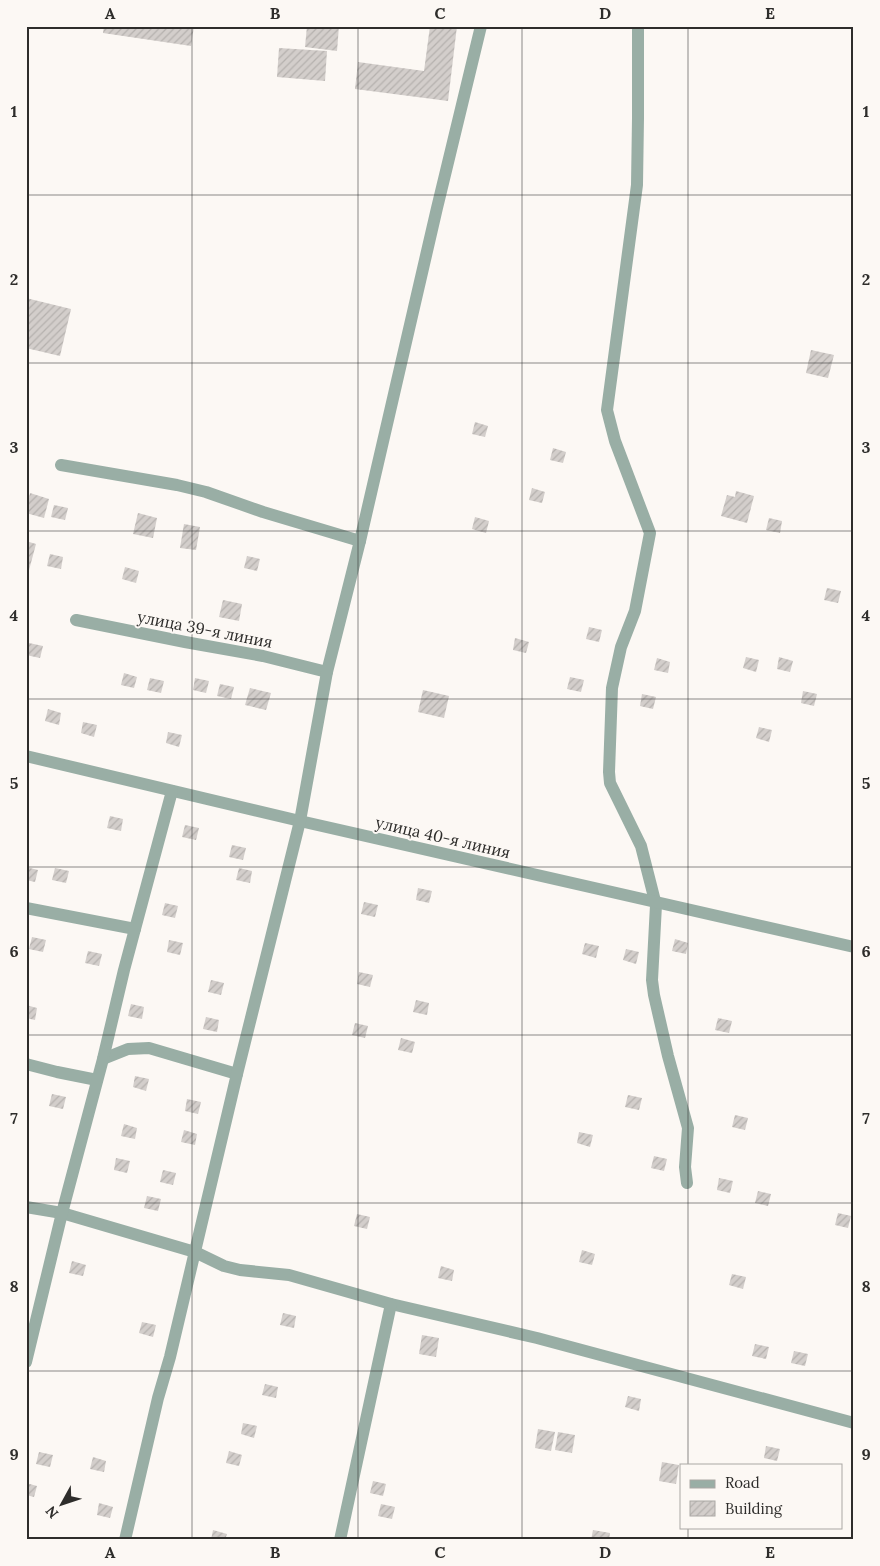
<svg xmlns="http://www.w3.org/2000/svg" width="880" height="1566" viewBox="0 0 880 1566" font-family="Lora,serif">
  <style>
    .building { fill: url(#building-hatch) }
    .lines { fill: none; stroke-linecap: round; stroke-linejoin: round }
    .minor { stroke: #99aea5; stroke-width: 12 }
    .grid { fill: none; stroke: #2e2d2b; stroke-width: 1; stroke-opacity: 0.55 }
    .labels { text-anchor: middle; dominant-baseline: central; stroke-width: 4; stroke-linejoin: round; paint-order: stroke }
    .street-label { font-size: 16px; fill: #2e2d2b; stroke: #fcf8f4 }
    .neatline { fill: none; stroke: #2e2d2b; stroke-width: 2 }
    .grid-label { font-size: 16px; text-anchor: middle; font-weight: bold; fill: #2e2d2b }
  </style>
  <defs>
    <pattern id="building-hatch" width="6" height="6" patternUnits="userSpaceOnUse" patternTransform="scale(1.25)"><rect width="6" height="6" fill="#d3cecb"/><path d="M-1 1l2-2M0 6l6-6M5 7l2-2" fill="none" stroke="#b5b1ae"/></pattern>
  </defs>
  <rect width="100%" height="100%" fill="#fcf8f4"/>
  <g class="building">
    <polygon points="104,26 194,26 191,46 103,33"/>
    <polygon points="307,26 339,26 337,51 305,47"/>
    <polygon points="430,26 457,26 448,101 355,89 358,62 424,71"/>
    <polygon points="279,48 327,51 325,81 277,77"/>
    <polygon points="26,298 71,309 60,356 26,348"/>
    <polygon points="811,350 834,355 828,378 806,373"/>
    <polygon points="475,422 488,426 485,437 472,434"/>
    <polygon points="553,448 566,452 563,463 550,460"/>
    <polygon points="532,488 545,492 542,503 529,500"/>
    <polygon points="736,491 754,496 747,523 721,516 727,495 735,497"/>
    <polygon points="30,493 49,499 44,518 26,513"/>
    <polygon points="54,505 68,508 65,520 51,517"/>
    <polygon points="138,513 157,518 153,538 133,534"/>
    <polygon points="475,517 489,521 486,533 472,529"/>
    <polygon points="769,518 782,521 780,533 766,530"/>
    <polygon points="184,524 200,527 196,550 180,548"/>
    <polygon points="26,541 36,544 28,574 26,573"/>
    <polygon points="50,554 63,557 61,569 47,566"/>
    <polygon points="247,556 260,559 257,571 244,568"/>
    <polygon points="125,567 139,571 136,583 122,579"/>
    <polygon points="827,588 841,591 838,603 824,600"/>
    <polygon points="223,600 242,604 239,621 219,617"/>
    <polygon points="589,627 602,630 599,642 586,639"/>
    <polygon points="515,638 529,642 526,653 513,650"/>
    <polygon points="29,643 43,646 40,658 26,655"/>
    <polygon points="746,657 759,660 756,672 743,668"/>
    <polygon points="779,657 793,661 790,672 777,669"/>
    <polygon points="657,658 670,662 668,673 654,670"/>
    <polygon points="124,673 137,677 134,688 121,685"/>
    <polygon points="570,677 584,680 581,692 567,689"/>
    <polygon points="150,678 164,681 161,693 147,690"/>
    <polygon points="195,678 209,681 206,693 193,690"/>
    <polygon points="220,684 234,687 231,699 217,696"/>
    <polygon points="250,688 271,693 266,710 245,705"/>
    <polygon points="423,690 449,696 444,718 418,712"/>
    <polygon points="803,691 817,694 814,706 801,703"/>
    <polygon points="642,694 656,697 653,709 640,706"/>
    <polygon points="48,709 61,713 59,725 45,721"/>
    <polygon points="83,722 97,725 94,737 81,733"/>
    <polygon points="759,727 772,730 769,742 756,738"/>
    <polygon points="168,732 182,735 179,747 166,743"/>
    <polygon points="110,816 123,819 121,831 107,828"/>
    <polygon points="185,825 199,828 196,840 182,837"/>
    <polygon points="232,845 246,848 243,860 229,857"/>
    <polygon points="26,867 38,870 35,882 26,880"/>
    <polygon points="55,868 69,871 66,883 52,880"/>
    <polygon points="239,868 252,871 250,883 236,880"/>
    <polygon points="418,888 432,891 429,903 416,900"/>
    <polygon points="364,902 378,905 375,917 361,914"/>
    <polygon points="165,903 178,906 175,918 162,915"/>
    <polygon points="32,937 46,940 43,952 29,949"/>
    <polygon points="675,939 688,943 686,954 672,951"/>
    <polygon points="169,940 183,943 180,955 167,952"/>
    <polygon points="585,943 599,946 596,958 582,954"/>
    <polygon points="626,949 639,952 636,964 623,960"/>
    <polygon points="88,951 102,954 99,966 85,963"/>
    <polygon points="359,972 373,975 370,987 357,984"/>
    <polygon points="211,980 224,983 221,995 208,992"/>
    <polygon points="416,1000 429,1003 427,1015 413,1012"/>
    <polygon points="131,1004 144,1007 142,1019 128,1016"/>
    <polygon points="26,1005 37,1008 35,1020 26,1018"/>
    <polygon points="206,1017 219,1020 217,1032 203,1029"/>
    <polygon points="718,1018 732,1021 729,1033 715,1030"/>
    <polygon points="355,1023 368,1026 365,1038 352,1035"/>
    <polygon points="401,1038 415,1042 412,1053 398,1050"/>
    <polygon points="135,1076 149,1079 146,1091 133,1087"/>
    <polygon points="52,1094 66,1097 63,1109 49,1106"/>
    <polygon points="628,1095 642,1098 639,1110 625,1107"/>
    <polygon points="187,1099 201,1102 198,1114 185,1111"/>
    <polygon points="735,1115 748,1118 745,1130 732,1127"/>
    <polygon points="124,1124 137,1128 135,1139 121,1136"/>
    <polygon points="184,1130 197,1134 195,1145 181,1142"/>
    <polygon points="579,1132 593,1135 590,1147 577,1143"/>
    <polygon points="654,1156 667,1159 664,1171 651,1168"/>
    <polygon points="116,1158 130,1161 127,1173 114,1170"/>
    <polygon points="163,1170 176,1173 173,1185 160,1182"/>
    <polygon points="719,1178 733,1181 730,1193 717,1190"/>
    <polygon points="758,1191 771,1194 768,1206 755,1203"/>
    <polygon points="147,1196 161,1199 158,1211 144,1208"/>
    <polygon points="838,1213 851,1216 848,1228 835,1225"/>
    <polygon points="357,1214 370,1217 367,1229 354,1226"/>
    <polygon points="582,1250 595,1254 592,1265 579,1262"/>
    <polygon points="72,1261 86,1265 83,1276 69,1273"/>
    <polygon points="441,1266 454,1270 452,1281 438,1278"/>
    <polygon points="732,1274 746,1277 743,1289 729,1285"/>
    <polygon points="283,1313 296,1316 294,1328 280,1325"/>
    <polygon points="142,1322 156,1325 153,1337 139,1333"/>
    <polygon points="422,1335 439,1338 436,1357 419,1354"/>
    <polygon points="755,1344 769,1347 766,1359 752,1356"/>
    <polygon points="794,1351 808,1354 805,1366 791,1363"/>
    <polygon points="265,1384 278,1387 276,1398 262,1395"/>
    <polygon points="628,1396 641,1399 639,1411 625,1407"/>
    <polygon points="243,1423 257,1426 254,1438 241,1434"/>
    <polygon points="538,1429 555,1432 551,1451 535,1448"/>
    <polygon points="558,1432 575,1435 572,1453 555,1450"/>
    <polygon points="766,1446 780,1449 777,1461 764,1458"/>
    <polygon points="229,1451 242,1455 239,1466 226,1463"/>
    <polygon points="39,1452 53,1455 50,1467 36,1464"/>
    <polygon points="93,1457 106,1461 104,1472 90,1469"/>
    <polygon points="662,1462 679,1465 676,1484 659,1481"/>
    <polygon points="373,1481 386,1484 383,1496 370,1493"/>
    <polygon points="26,1483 37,1486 34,1497 26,1495"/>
    <polygon points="99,1503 113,1507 110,1518 97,1515"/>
    <polygon points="381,1504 395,1507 392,1519 378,1516"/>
    <polygon points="213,1530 227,1534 225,1540 211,1540"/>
    <polygon points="593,1530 610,1533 609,1540 591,1540"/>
  </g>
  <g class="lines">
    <g class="minor">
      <polyline points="638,26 638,118 637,185 607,410 615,441 650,533 635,611 621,647 612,688 609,772 610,783 641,846 656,905 652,980 654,995 668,1056 688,1128 685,1167 687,1183"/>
      <polyline points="61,465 177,485 206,492 263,512 360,541"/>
      <polyline points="76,620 185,642 263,656 327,672"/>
      <polyline points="26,756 300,821 854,947"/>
      <polyline points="26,908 135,929"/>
      <polyline points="103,1059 128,1049 149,1048 237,1074"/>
      <polyline points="26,1064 57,1072 97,1080"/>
      <polyline points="26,1207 62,1213 195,1252 224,1266 240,1270 289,1275 391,1304 537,1338 854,1423"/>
      <polyline points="26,1362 62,1213 103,1059 124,970 172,791"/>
      <polyline points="125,1540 158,1398 170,1357 237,1074 300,821 327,672 360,541 437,208 481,26"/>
      <polyline points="340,1540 391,1304"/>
    </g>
  </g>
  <path class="grid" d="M192,26V1540M358,26V1540M522,26V1540M688,26V1465M26,195H854M26,363H854M26,531H854M26,699H854M26,867H854M26,1035H854M26,1203H854M26,1371H854M688,1527V1540"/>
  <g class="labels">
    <g class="street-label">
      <text transform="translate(205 629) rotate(11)">улица 39-я линия</text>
      <text transform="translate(443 837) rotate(13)">улица 40-я линия</text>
    </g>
  </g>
  <rect width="880" height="1566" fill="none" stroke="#fcf8f4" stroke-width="55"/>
  <rect x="680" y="1464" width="162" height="65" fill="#fcf8f4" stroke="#aaa7a4"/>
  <rect x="690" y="1480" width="25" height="8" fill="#99aea5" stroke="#aaa7a4"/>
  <text x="725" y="1488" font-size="15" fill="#2e2d2b">Road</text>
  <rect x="690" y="1501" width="25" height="15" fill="url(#building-hatch)" stroke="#aaa7a4"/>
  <text x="725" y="1514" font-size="15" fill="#2e2d2b">Building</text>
  <g transform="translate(62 1504) rotate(230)" stroke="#fcf8f4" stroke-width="4" paint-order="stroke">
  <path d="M0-4L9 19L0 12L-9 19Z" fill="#2e2d2b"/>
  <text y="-8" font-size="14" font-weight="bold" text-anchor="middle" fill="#2e2d2b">N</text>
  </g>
  <rect x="28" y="28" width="824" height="1510" class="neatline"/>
  <g class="grid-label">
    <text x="110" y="19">A</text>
    <text x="275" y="19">B</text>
    <text x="440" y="19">C</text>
    <text x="605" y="19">D</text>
    <text x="770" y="19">E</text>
    <text x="14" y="117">1</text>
    <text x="866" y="117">1</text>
    <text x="14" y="285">2</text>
    <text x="866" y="285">2</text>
    <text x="14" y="453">3</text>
    <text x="866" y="453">3</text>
    <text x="14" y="621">4</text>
    <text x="866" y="621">4</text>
    <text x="14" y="789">5</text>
    <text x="866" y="789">5</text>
    <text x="14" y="957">6</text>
    <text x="866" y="957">6</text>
    <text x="14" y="1124">7</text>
    <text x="866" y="1124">7</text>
    <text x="14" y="1292">8</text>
    <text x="866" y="1292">8</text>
    <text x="14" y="1460">9</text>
    <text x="866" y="1460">9</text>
    <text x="110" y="1558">A</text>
    <text x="275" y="1558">B</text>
    <text x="440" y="1558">C</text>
    <text x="605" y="1558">D</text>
    <text x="770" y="1558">E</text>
  </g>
</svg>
